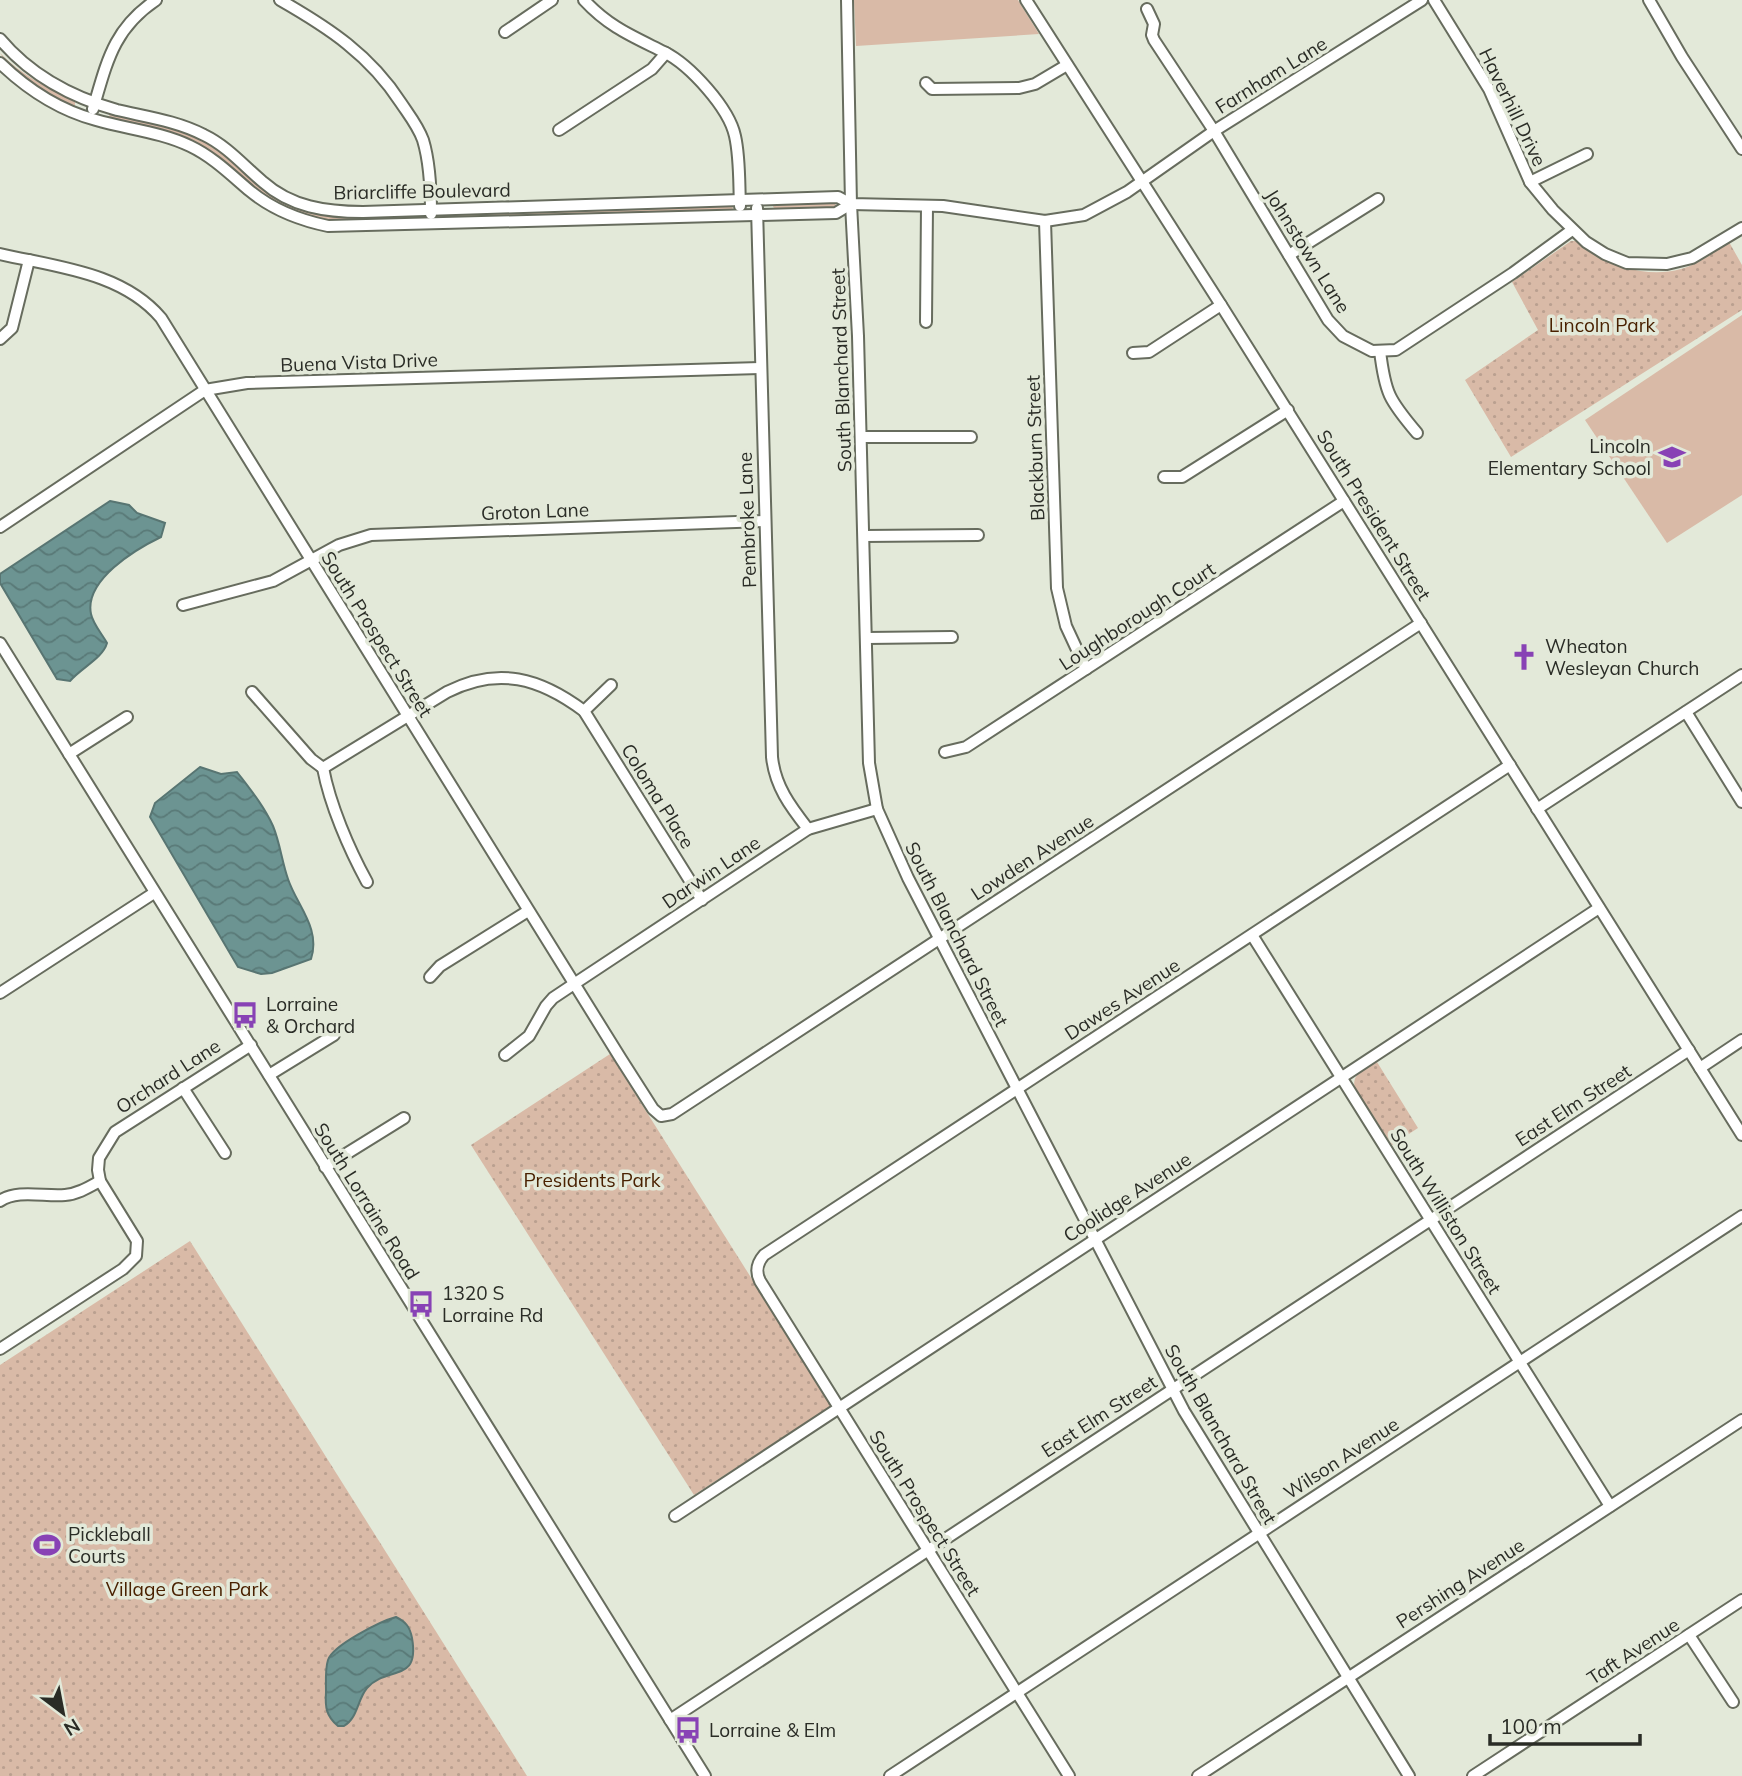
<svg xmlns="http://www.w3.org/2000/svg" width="1742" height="1776" viewBox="0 0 1742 1776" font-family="Mulish,sans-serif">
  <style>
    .grass { fill: #d9baa7 }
    .park { fill: url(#park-dots) }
    .water { fill: url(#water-waves); stroke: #587572; stroke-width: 2 }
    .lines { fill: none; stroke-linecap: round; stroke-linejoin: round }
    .street-casing { stroke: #676c5e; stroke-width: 14 }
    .street { stroke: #fff; stroke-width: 10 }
    .labels { text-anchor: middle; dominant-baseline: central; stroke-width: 7; stroke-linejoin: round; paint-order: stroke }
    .street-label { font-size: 19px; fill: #2a2c26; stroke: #e3e9d9 }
    .park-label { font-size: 19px; fill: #492100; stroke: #e3e9d9 }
    .poi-label { font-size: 19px; fill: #2a2c26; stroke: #e3e9d9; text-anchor: start }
  </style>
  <defs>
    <pattern id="park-dots" width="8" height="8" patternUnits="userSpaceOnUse" patternTransform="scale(1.75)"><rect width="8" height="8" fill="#d9baa7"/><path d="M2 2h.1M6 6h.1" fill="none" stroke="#baa090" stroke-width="1.8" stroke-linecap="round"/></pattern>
    <pattern id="water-waves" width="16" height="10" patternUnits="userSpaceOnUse" patternTransform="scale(1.75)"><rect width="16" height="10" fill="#6c9492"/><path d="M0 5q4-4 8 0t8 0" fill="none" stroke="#597977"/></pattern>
  </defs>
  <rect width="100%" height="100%" fill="#e3e9d9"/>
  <g class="grass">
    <polygon points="854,0 1018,0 1039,34 856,46"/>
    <path d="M0,53C20,74 49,89 75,102V106C53,102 11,73 0,53Z"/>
    <polygon points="111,113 162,125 197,137 306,210 338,216 413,215 415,218 334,221 309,217 282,207 260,193 219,157 188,139 110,119 109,116"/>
    <polygon points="833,202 836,205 833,208 776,209 773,207 774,204"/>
    <polygon points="731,205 733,208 730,211 447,219 446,216 448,213"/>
    <polygon points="1742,315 1742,495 1667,543 1585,420"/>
  </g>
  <g class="park">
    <path d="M1571,241H1579C1605,265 1645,279 1681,269C1699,264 1714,252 1729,242L1742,265V310L1511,457L1465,380L1538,330L1512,282Z"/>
    <polygon points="610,1054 832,1406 694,1495 471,1145"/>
    <path d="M1377,1062L1418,1128L1392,1145L1355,1088C1351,1073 1366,1069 1377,1062Z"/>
    <polygon points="190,1241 527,1776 0,1776 0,1365"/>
  </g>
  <g class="water">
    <path d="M110,501L129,505L137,513L165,523L161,537C136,549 84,580 91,614C93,624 102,634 107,643C103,658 81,668 70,681L57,679L0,583V574Z"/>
    <path d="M200,767L221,774L237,772C250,789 264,806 273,826C280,843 282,862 288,879C297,906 321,928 311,959L272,973L261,974L238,967L150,817L155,803Z"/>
    <path d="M396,1617C406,1622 410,1627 412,1638C420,1684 387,1665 367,1688C357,1700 358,1718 344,1726H338C326,1716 325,1707 326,1692C326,1682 325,1669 328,1660C333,1645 381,1621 396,1617Z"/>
  </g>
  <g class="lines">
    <defs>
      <g id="street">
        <path d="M280,0C329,28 370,55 401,103C409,115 418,126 423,140C430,163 431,190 431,214"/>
        <path d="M584,0C609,27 632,36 664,52C690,65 729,108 735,136C740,158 739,184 740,206"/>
        <polyline points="847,0 851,204 858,336 869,763 877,809 908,878 1184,1411 1409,1776"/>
        <polyline points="1026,0 1221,305 1742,1135"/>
        <polyline points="1434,0 1489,89 1530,182 1553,210 1586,242 1605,254 1627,263 1667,264 1692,258 1742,228"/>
        <polyline points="1649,0 1682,57 1742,149"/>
        <polyline points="1147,9 1154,24 1152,35 1154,40 1214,131 1328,320 1343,336 1372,351 1396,350 1513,273 1572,230"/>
        <polyline points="505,32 552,0"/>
        <path d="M0,39C31,76 71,97 117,110C147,117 177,121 204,135C227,146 244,166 263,182C291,207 326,212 363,212L838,197L851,204L943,206L1045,221L1084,215L1127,192L1214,131L1422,0"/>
        <path d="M0,63C27,89 59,110 96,120C127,129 161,132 190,146C213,157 230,174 250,191C273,210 299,220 328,226L836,213L851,204"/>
        <polyline points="926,83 932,89 1019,88 1035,84 1067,65"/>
        <path d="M93,109C107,62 113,29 156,0"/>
        <polyline points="559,130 652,69 666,53"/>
        <polyline points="1530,182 1587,154"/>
        <path d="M757,208L772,757C775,786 790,806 808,829"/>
        <polyline points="1045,221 1057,588 1066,626 1086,669"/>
        <path d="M0,254C56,267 122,272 161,318L621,1059L653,1109L661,1116L672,1114L1421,623"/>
        <polyline points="1289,255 1378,199"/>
        <polyline points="926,322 927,206"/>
        <polyline points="0,339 12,328 29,260"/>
        <path d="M1380,351C1385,393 1389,400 1417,433"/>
        <polyline points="1133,353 1149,352 1221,305"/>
        <polyline points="861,437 971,437"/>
        <polyline points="1164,477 1182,477 1288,410"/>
        <polyline points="0,527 205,390 247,383 760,368"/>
        <polyline points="864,536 978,535"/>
        <polyline points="183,605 273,581 339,545 371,535 765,521"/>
        <polyline points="867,638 952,637"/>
        <polyline points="0,643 705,1776"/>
        <polyline points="252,692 311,759 323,768"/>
        <polyline points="584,711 611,685"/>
        <polyline points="1686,712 1742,802"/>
        <polyline points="945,752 966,747 1344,501"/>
        <polyline points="69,754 127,717"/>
        <path d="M323,768L447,692C498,666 540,678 584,711L702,900"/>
        <path d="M323,768C330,805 349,849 367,882"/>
        <polyline points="1537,809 1742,675"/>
        <polyline points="1252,935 1610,1506"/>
        <polyline points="430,977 440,966 528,911"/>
        <polyline points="0,993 154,893"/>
        <polyline points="505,1055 529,1036 546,1006 553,998 574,984 808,829 877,809"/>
        <polyline points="1700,1068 1742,1040"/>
        <polyline points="269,1075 334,1035"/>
        <polyline points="183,1088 225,1153"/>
        <polyline points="325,1167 404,1118"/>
        <path d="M0,1201C17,1189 45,1197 65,1195C78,1194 89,1187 100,1181"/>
        <polyline points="0,1349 123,1269 136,1256 137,1241 100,1181 98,1170 99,1158 115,1132 251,1045"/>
        <polyline points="675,1516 1599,908"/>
        <polyline points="1689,1635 1733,1702"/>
        <polyline points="670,1720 1689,1050"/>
        <polyline points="890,1776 1742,1216"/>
        <path d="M1069,1776L760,1281C755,1271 757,1263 764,1255L1510,765"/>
        <polyline points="1198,1776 1742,1420"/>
        <polyline points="1473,1776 1742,1600"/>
      </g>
    </defs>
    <use href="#street" class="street-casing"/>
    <use href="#street" class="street"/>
  </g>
  <defs>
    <symbol id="school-bare" viewBox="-9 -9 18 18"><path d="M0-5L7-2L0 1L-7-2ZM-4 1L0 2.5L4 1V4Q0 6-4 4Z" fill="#8842b5" stroke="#e3e9d9" stroke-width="2.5" paint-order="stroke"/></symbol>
    <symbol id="church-bare" viewBox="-9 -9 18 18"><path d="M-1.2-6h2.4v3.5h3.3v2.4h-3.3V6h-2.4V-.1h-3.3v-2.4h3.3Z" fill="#8842b5" stroke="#e3e9d9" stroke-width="2.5" paint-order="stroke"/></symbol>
    <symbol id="bus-bare" viewBox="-9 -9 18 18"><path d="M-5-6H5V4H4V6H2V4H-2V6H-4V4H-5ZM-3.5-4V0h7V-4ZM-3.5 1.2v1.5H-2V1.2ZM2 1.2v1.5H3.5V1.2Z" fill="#8842b5" stroke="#e3e9d9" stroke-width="2.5" paint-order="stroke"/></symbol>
    <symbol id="stadium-bare" viewBox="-9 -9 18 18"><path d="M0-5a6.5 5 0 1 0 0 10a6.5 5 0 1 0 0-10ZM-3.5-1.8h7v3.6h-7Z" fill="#8842b5" stroke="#e3e9d9" stroke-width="2.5" paint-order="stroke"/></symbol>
  </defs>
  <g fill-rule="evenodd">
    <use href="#school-bare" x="1653" y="438" width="38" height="38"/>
    <use href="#church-bare" x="1505" y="638" width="38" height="38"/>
    <use href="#bus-bare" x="226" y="996" width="38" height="38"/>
    <use href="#bus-bare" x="402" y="1285" width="38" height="38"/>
    <use href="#stadium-bare" x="28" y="1526" width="38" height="38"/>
    <use href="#bus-bare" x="669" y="1711" width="38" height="38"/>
  </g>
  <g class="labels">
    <g class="street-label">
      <text transform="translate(1271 75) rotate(-32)">Farnham Lane</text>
      <text transform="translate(1513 107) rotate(64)">Haverhill Drive</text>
      <text transform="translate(422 191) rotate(-1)">Briarcliffe Boulevard</text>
      <text transform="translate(1308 251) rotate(58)">Johnstown Lane</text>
      <text transform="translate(359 362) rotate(-2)">Buena Vista Drive</text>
      <text transform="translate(841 370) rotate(-92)">South Blanchard Street</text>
      <text transform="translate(1035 448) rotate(-92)">Blackburn Street</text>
      <text transform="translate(535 511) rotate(-2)">Groton Lane</text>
      <text transform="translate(1374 515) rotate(58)">South President Street</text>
      <text transform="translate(747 520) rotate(-92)">Pembroke Lane</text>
      <text transform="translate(1137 616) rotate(-33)">Loughborough Court</text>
      <text transform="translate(377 634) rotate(58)">South Prospect Street</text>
      <text transform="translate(658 796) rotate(58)">Coloma Place</text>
      <text transform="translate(1032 857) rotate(-33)">Lowden Avenue</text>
      <text transform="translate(711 872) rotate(-34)">Darwin Lane</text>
      <text transform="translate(957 934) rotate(63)">South Blanchard Street</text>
      <text transform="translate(1122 999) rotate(-33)">Dawes Avenue</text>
      <text transform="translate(168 1076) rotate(-33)">Orchard Lane</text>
      <text transform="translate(1573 1105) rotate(-33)">East Elm Street</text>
      <text transform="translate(1127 1197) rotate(-33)">Coolidge Avenue</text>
      <text transform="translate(367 1201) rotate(58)">South Lorraine Road</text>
      <text transform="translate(1446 1211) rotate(58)">South Williston Street</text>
      <text transform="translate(1099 1416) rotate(-33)">East Elm Street</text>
      <text transform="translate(1221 1434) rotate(60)">South Blanchard Street</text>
      <text transform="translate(1341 1458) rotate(-33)">Wilson Avenue</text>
      <text transform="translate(925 1513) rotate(58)">South Prospect Street</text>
      <text transform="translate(1460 1583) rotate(-33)">Pershing Avenue</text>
      <text transform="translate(1633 1651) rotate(-33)">Taft Avenue</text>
    </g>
    <g class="park-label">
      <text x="1602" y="325">Lincoln Park</text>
      <text x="592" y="1180">Presidents Park</text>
      <text x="187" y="1589">Village Green Park</text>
    </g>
    <g class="poi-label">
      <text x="1651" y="446" text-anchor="end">Lincoln<tspan x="1651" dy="22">Elementary School</tspan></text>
      <text x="1545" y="646">Wheaton<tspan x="1545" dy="22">Wesleyan Church</tspan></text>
      <text x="266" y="1004">Lorraine<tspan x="266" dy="22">&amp; Orchard</tspan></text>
      <text x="442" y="1293">1320 S<tspan x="442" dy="22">Lorraine Rd</tspan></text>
      <text x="68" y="1534">Pickleball<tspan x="68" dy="22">Courts</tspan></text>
      <text x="709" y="1730">Lorraine &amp; Elm</text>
    </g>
  </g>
  <g transform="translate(63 1713) rotate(148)" stroke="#e3e9d9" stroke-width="5" paint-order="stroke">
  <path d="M0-5L12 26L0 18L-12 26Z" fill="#2a2c26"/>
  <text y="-10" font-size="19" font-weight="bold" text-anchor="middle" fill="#2a2c26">N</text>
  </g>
  <path d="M1490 1734v10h150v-10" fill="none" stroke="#2a2c26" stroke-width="3.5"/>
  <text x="1500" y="1734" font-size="21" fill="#2a2c26" stroke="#e3e9d9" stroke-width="5" paint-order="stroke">100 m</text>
</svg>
